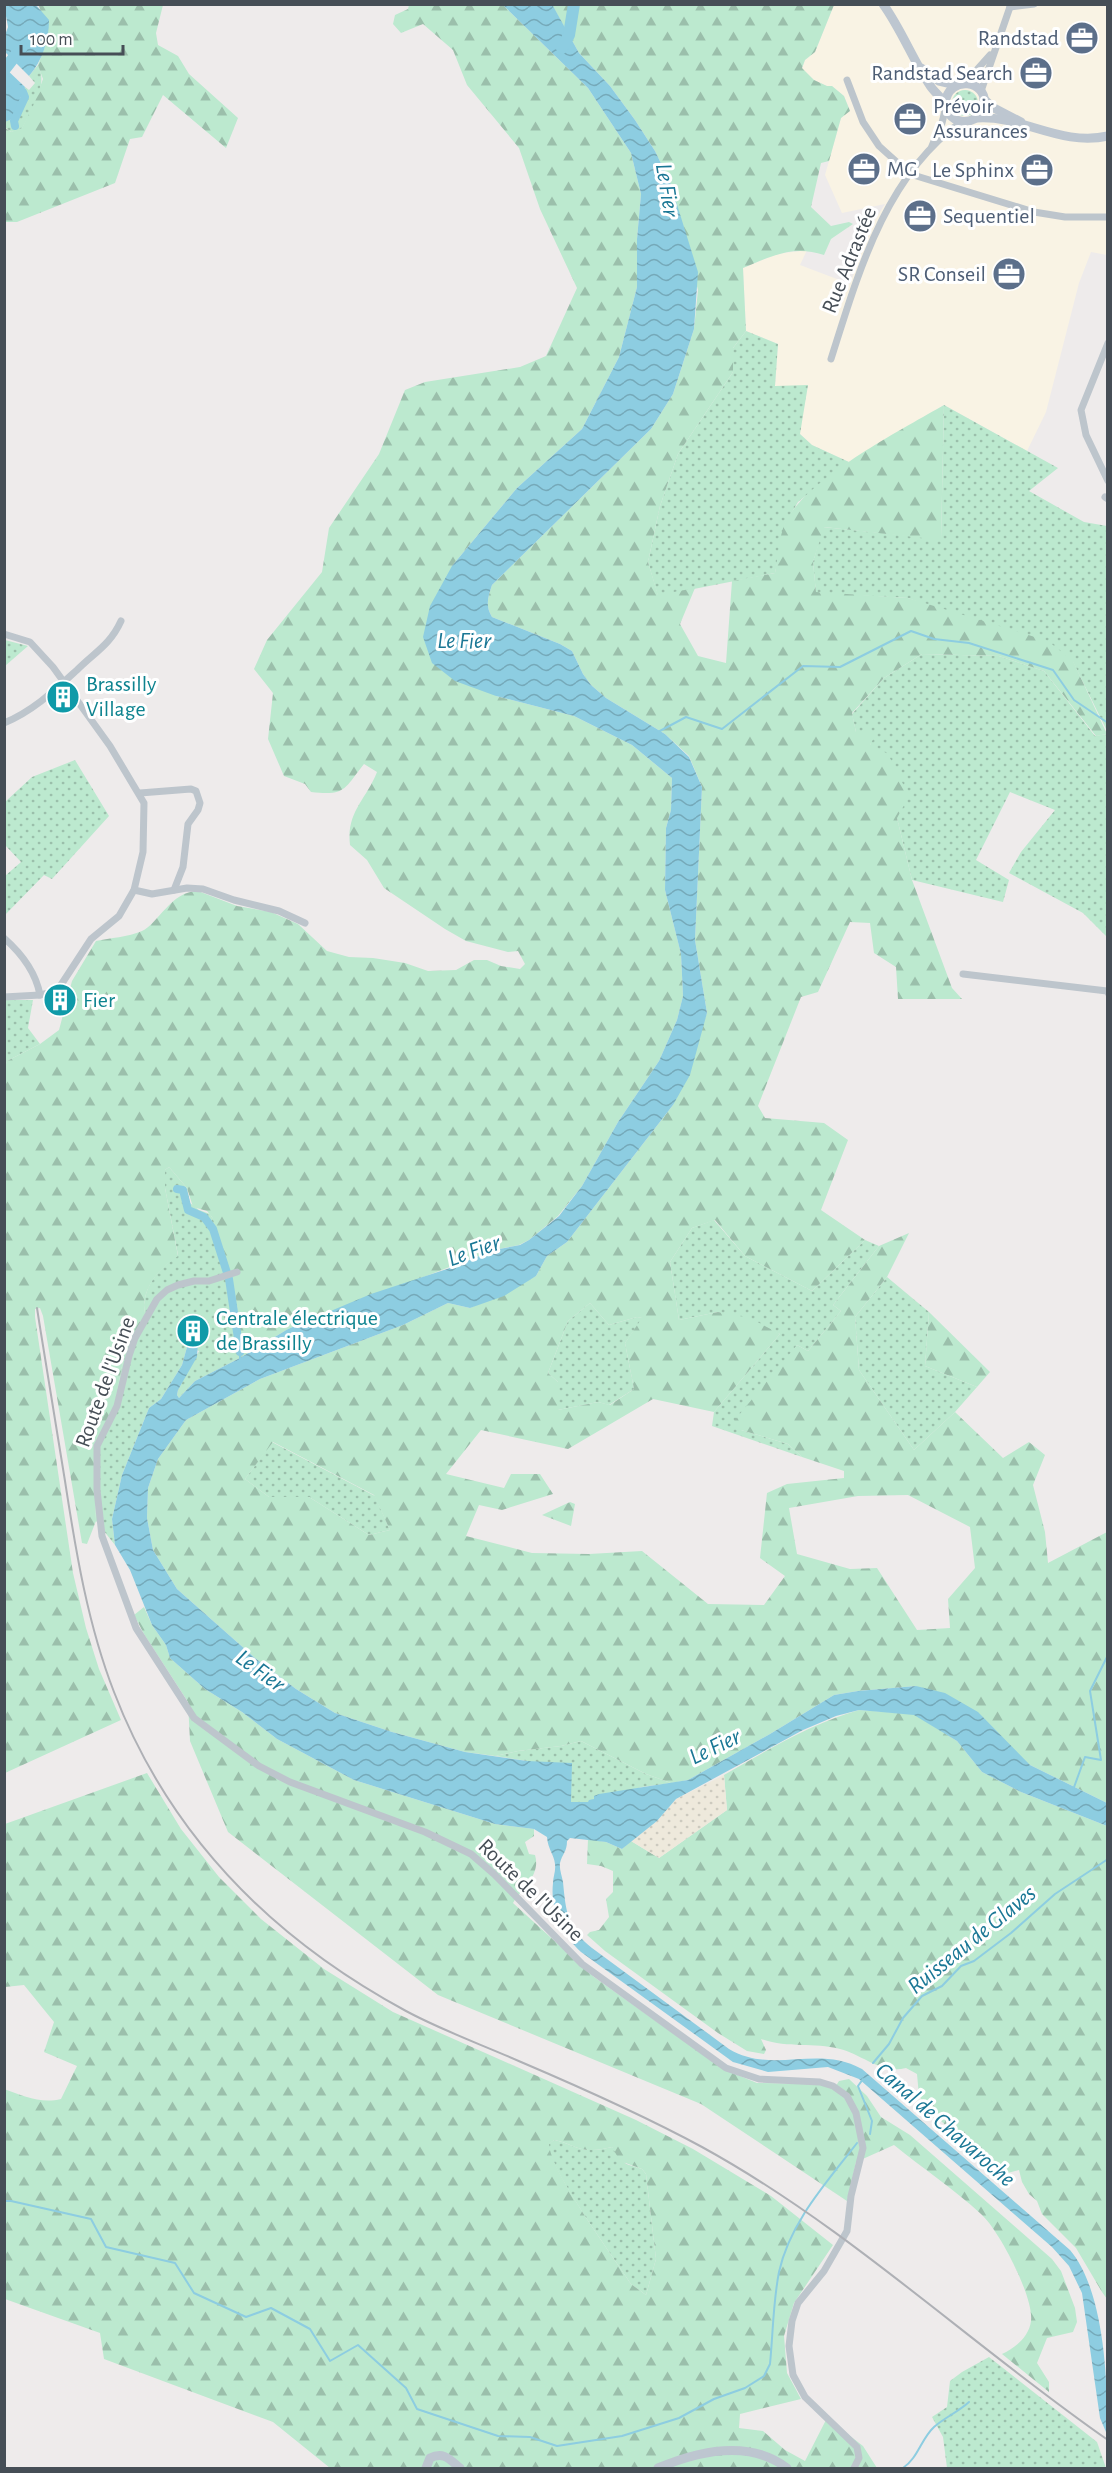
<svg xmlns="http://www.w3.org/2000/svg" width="1112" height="2473" viewBox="0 0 1112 2473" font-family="'Alegreya Sans',sans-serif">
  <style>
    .commercial { fill: #f9f3e4 }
    .grass { fill: url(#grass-dots) }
    .forest { fill: url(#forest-firs); fill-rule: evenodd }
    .sand { fill: url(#sand-dots) }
    .water { fill: url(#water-waves) }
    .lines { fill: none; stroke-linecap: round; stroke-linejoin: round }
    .stream { stroke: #8dcde1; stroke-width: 2 }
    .canal { stroke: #8dcde1; stroke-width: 8 }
    .river { stroke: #8dcde1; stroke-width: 12 }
    .street { stroke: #bdc5cc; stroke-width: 7 }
    .secondary { stroke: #bdc6d0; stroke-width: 9 }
    .rail { stroke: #aeb0b5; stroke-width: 2 }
    .labels { text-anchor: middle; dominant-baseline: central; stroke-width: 6; stroke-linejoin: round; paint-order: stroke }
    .service-label { font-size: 22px; fill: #4e5e75; stroke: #fff; text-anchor: end }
    .street-label { font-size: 22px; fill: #464e56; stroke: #fff }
    .culture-label { font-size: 22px; fill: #0d838f; stroke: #fff; text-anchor: start }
    .water-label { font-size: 24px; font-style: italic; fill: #1a7795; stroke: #fff }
  </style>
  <defs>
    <pattern id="grass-dots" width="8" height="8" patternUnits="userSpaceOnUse" patternTransform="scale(1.5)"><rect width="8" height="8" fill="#bce9cf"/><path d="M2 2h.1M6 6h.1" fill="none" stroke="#9bbfab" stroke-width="1.8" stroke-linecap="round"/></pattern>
    <pattern id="forest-firs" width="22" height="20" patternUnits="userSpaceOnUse" patternTransform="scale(1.5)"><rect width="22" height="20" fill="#bce9cf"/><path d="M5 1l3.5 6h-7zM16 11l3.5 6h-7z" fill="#9bbfab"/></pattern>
    <pattern id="sand-dots" width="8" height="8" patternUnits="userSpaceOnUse" patternTransform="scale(1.5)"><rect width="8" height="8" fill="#eee9dc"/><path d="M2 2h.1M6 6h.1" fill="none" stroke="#cdcabf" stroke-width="1.8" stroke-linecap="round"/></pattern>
    <pattern id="water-waves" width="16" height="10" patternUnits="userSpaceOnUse" patternTransform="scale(1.5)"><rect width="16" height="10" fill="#8dcde1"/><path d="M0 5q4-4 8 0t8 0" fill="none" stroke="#75a9b9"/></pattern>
  </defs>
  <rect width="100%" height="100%" fill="#eeebeb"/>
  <polygon class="commercial" points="834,5 1107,5 1107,255 1091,252 1079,283 1046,412 1027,451 944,405 849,462 812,445 799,433 808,386 775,386 778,344 746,331 743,268 777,254 807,250 800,265 850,284 870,228 885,204 842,213 825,175 841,118 850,110 844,96 832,86 827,86 814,80 802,69 805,60 815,52"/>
  <g class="grass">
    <path d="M38,65C49,85 31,111 22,129L11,132L5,127L4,122L12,119L25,87L29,90L35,83L29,76Z"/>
    <circle cx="965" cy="103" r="13"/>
    <polygon points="746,331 778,344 775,386 808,385 800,434 812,445 849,462 798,502 785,524 775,573 658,596 648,562 660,506 678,454 733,372 733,348"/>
    <polygon points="944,405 1058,468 1029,491 1084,522 1107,526 1107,731 1073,662 908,598 816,593 813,562 823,527 941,539"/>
    <polygon points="5,640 28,646 5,666 4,640"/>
    <polygon points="922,654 999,656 1044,671 1095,736 1107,734 1107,937 1083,913 1009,873 1021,852 1055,810 1010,792 976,860 1009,880 1003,902 912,880 897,818 870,743 856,732 852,714 884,678"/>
    <polygon points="75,760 109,816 52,879 44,875 5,915 5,876 21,862 5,845 5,802 32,777"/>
    <polygon points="5,1000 33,1000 28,1028 40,1044 7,1061 5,1070"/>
    <path d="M169,1167L187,1188L190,1203L199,1210L210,1214C231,1244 243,1321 240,1358L195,1381L179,1398L177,1395L178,1390L199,1351L187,1347L182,1365L161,1399L149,1408L122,1475L112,1519L115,1545L96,1521L94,1470L100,1432L115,1403L126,1345L131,1335C136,1333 144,1331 146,1324C147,1318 144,1311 144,1305C146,1281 161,1268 178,1255L165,1188V1170Z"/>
    <polygon points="714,1220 745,1256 812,1291 865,1240 879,1246 833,1305 841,1311 808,1351 797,1345 741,1430 788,1444 802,1457 712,1426 714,1412 780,1334 718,1312 679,1320 670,1262 692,1228"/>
    <polygon points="887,1277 929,1312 925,1366 977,1387 955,1412 914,1450 859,1370 855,1317"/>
    <polygon points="590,1303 609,1325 637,1317 643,1318 625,1343 634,1389 609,1405 598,1402 558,1410 558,1382 548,1373 568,1321"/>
    <polygon points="272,1442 375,1496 390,1530 369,1535 309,1497 269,1497 245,1479"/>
    <polygon points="581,1741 646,1774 671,1783 642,1787 589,1802 570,1802 527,1761 495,1756 518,1751 561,1746"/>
    <path d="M554,2140C567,2142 579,2151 592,2150C599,2150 606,2148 612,2147L626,2164L642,2169L646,2174L656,2259L646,2295L631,2284C613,2256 550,2171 548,2144Z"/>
    <polygon points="989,2357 1097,2442 1106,2468 947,2468 943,2437 932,2417 947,2407 950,2381 962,2372"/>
  </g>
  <g class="forest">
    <polygon points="36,4 163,5 156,33 158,45 178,56 189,74 238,118 226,148 163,95 142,137 130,139 115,183 17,222 5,222 4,127 11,132 22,128 33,106 43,79 38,65 49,36 39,6"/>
    <path d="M409,5H503L588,88L631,153L641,194L637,239V287L619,357L582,429L517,488L452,566L496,696L574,716L632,745L672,778L671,810L666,828L665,890L681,954L683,996L677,1020L659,1061L618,1122L582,1186L558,1216L529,1240L519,1245L494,1250L288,1329L240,1358C243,1310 229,1262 212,1217L207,1211L193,1207L187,1188L169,1167L165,1170V1188L178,1256C161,1268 146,1282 144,1305C144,1311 147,1318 146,1324C144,1331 136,1333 131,1335L126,1345L115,1403L94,1470L96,1521L87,1544L82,1543L43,1316L40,1308L35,1309V1317L73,1573L86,1628L99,1669L121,1720L5,1773L4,1070L7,1061L40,1044L59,1030L72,981L96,941C110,938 128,937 142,931C158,924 171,891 198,891L237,906L271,912L298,924L327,951L349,957L373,958L405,963L428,971L456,970L474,960H487L501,966L520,969L525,964L518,951L508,952L466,941L445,929L384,888L367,860L350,845C346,812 366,800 377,772L364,764C344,789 346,796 311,792L305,784L284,776L268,739L273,693L254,669L267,640L322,572L329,528L379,454L405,390L425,382L520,367L546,356L577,288L540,209L519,148L467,85L453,50L423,24L401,33L393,24L395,15L408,9Z"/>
    <path d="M552,5H834L815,52L805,60L802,68L814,80L827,86H832L844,96L850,111L841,118L829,161L821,163L811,207L831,226L849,222L853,224L831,239L824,255C793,245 772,256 743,268L746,331L733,348V372L678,454L660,506L648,562L658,595L695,588L680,624L698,656L726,663L732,581L775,573C778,557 779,537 785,523C806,479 901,430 944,405L941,540L824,527L813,562L816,592L908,598L1048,641L1073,661L1107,734L1096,736L1044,671L999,656L922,654L884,678L852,713L856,732L879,731L870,744L888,754L909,796L897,818L912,880L952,988L962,999H898L896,967L874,953L870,923L850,922L818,992L801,997L758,1106L765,1118L824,1123L848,1140L821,1210L865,1240L812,1291L745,1256L715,1220L692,1228L670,1262L679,1320L718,1312L750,1318L780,1334L714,1412L653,1399L568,1449L481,1430L446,1474L504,1488L511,1474H540L553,1494L502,1510L479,1505L466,1536L532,1553L589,1554L642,1551L708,1604L764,1605L785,1576L760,1558L767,1493L787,1484L844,1478V1471L802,1457L788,1444L741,1430L734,1421L797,1345L808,1351L841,1311L833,1305L879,1246L909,1233L887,1277L855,1317L859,1370L914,1450L955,1412L1003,1458L1029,1442L1045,1455L1033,1485L1045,1532L1048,1563L1107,1532V1803L1030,1765L916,1686L858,1691L834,1695L770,1734L688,1780L671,1783L646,1774L581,1741L561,1746L518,1751L495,1756L465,1752L392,1732L335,1713L296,1689L255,1658L177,1589L153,1550L147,1518L148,1488L158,1459L186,1420L260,1379L403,1325L448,1303L470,1308L536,1276L547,1256L567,1242L673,1105L707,1013L695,940L702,787L689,756L665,734L606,698L591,685L583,674L572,651L560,644L492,617C485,606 488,597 492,585L651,429L673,394L694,329L698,290L670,182L655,151L635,120L610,86L579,53ZM590,1303L609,1325L637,1317L642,1318L625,1343L634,1389L610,1405L598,1402L558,1410V1382L548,1373L568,1321ZM273,1442L374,1495L390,1530L369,1535L309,1497H269L245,1479ZM908,1495L970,1527L975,1568L948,1599L950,1628L917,1630L877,1568L850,1569L797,1554L789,1508L858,1496Z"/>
    <polygon points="929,1312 990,1372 977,1387 925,1366"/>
    <polygon points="570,1502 575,1504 571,1526 542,1515"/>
    <path d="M144,1607L152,1625L166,1645L170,1658L205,1689L242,1712L277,1739L354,1780L495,1824L534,1829V1836L525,1842L529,1854L535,1855C541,1875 523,1887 513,1903L594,1977L723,2069L757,2083L818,2084L834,2089L839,2081L849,2079L867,2096L881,2117L910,2135L1052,2259L1061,2271L1075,2308L1077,2322L1073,2332L1047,2338L1037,2363L1049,2382V2392L1002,2354C1015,2348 1029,2337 1031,2321C1034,2297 999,2230 981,2214C954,2189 922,2168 894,2145L856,2162L847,2201L701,2104L438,1995L228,1832L190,1741L188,1702L144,1634L134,1615Z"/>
    <path d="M859,1710L914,1714L957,1741L982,1772L1021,1792L1107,1826V2299L1102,2292L1076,2248L1042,2214L1037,2201L1029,2194L1022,2182L1019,2170L1000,2175L929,2110L919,2096L917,2074L906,2068C881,2074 863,2055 840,2049C813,2042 788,2049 761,2039L766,2050L764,2054L747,2051L718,2033L605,1951L587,1935L590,1932L599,1930L609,1917L606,1899L613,1892V1871L601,1866L587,1864L588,1839L606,1842L622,1849L631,1841L659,1858L727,1810L724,1775C768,1750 810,1724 859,1710Z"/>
    <path d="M147,1773L181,1829L219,1877L261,1919L324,1969L393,2012L636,2120L693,2149L771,2196L833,2245L794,2303L784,2336L787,2373L801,2399L740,2414L739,2428L763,2431L785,2450L805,2461L827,2418L863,2446L877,2468H330L273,2422L104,2359L100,2333L5,2299L4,2089C23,2096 41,2104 61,2099L77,2066L44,2052L54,2022L24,1985L5,1987V1824ZM554,2140C567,2142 579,2151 592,2150C599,2150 606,2148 612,2147L620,2161L642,2169L646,2174L656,2259L646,2295L631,2284C613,2256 550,2171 549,2144Z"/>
  </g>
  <polygon class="sand" points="724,1775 727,1810 659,1858 631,1841 657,1821 676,1799"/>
  <g class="water">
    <path d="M4,5H36L49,20C49,41 42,61 29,76L5,52V35L8,27Z"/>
    <path d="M503,5L553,6L579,53L610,86L635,120L655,151L670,182L698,272L694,329L673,394L651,429L492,585C488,597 485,606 492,617L560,644L572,651L583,674L591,685L606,698L665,734L689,757L702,787L695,940L707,1013L690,1075L673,1105L567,1242L547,1256L536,1276L504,1296L470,1308L448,1303L403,1325L260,1379L186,1420L158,1459L148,1488L147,1518L153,1550L177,1589L255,1658L296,1689L335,1713L392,1732L465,1752L527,1761L572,1763L571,1802H588L589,1800L594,1799V1796L599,1794L688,1780L770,1734L834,1695L858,1691L916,1686L945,1693L978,1712L1030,1765L1107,1803V1826L1021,1792L982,1772L957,1741L914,1715L859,1710L836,1716L803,1730L676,1799L657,1821L622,1849L606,1842L570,1838L567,1841C567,1852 562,1854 560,1863C559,1869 562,1876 563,1882C566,1912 567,1928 592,1948L729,2049C773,2075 817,2044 862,2069L1070,2250C1104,2290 1108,2380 1107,2431L1106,2432L1100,2418L1082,2293L1069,2266L1052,2247L859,2079L828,2067L768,2072L733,2062L581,1952C562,1934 550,1910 553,1883C553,1877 556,1871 555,1864C554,1854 548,1850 547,1837L534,1829L495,1824L354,1780L277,1739L242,1712L205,1689L170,1658L166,1645L152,1625L130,1570L115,1545L112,1519L122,1475L149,1408L161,1399L182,1365L187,1347L186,1344L198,1342L197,1357L178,1390L177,1395L179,1398L195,1381L240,1358L288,1329L371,1294L447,1269L494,1250L520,1245L529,1240L559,1216L582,1186L618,1122L659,1061L677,1020L683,996L681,954L665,890L666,828L671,810L672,778L632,745L574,716L496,696L455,681L432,663L423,637L430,606L452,566L517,488L582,429L619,357L637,287V239L641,194L631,153L588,88Z"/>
    <polygon points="4,67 25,87 12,119 5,122"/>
  </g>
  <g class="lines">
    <g class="stream">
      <polyline points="658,732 686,717 722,729 803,666 840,667 911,631 934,639 969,643 1053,670 1074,700 1108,723"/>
      <polyline points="240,1352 240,1361"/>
      <polyline points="1073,1790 1085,1757 1101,1760 1090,1691 1108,1655"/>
      <polyline points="873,2063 889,2044 903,2018 922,1996 942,1986 961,1966 974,1961 1011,1933 1055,1894 1108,1859"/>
      <polyline points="863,2079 858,2086 872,2121 870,2134"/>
      <path d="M4,2201H11L91,2219L106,2247L175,2263L194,2293L246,2317L271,2308L310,2329L330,2361L358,2345L406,2388L417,2409L498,2436L530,2437L557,2446L622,2436L679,2418L714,2399L745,2388L764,2376L770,2364C773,2334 773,2302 779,2272C790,2222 827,2182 857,2143"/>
      <path d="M903,2468C918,2458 921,2439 934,2427C944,2418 958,2412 969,2402"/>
    </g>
    <g class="canal">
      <polyline points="4,78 23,92 25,97 14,121 15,126"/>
      <polyline points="177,1189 183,1190 188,1210 204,1217 213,1229 229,1279 240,1352"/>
    </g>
    <g class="river">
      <polyline points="562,48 569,35 574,4"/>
      <polyline points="4,70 22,47"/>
    </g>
    <g class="street">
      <polyline points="1010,7 1034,4"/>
      <polyline points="847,80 863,122 879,146 910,174 1034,212 1065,217 1108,217"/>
      <polyline points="965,83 990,55"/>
      <polyline points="981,91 1011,4"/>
      <polyline points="932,146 942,123 946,106"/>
      <polyline points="1108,343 1081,410 1086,435 1108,481"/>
      <path d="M831,359C858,274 885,176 961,122"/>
      <polyline points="1105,497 1108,499"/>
      <polyline points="4,634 30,642 53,667 110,746 144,803 143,852 134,890 119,916 91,939 57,991 40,995 4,997"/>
      <path d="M4,723C33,711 55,690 77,670C95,652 110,645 121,621"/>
      <polyline points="140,793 191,789 196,791 200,803 198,810 188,824 183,867 174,890"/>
      <polyline points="134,890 152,894 187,888 203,889 234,900 279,911 305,923"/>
      <path d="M4,938C21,953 36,973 40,995"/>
      <polyline points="963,974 1107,991 1108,993"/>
      <polyline points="237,1272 209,1281 194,1281 178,1285 167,1290 157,1299 135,1338 129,1356 117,1406 97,1446 97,1490 102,1536 136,1628 194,1718 259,1766 290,1782 425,1832 471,1854 494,1874 582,1964 726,2068 759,2079 820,2082 833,2086 847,2096 856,2113 863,2148 851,2196 847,2231 824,2271 798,2303 792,2321 789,2346 793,2375 805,2397 857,2447 859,2458 854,2468"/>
    </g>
    <g class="secondary">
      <path d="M883,4C901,29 912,58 929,84C933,91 939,95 944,102C947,106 947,113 952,117C958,122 967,123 974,119C979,116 983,112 984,105C988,80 949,74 945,103"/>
      <polyline points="921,68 939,81 956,85"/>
      <polyline points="984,99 992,107 1021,122"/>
      <path d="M977,118C1022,115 1061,147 1108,136"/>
      <path d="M426,2468L430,2458C444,2451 450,2460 460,2468"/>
      <path d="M658,2468C698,2451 749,2439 787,2468"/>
    </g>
    <path class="rail" d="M37,1308C46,1366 56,1424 65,1481C76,1553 88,1625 114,1692C169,1835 273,1939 406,2011C443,2031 483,2045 521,2062C582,2088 643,2115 702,2147C848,2227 971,2345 1108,2440"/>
  </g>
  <defs>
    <symbol id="office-disc" viewBox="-11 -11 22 22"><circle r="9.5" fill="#5c6f8a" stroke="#fff"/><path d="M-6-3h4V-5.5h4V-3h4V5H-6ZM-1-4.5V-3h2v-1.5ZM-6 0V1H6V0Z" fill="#fff"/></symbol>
    <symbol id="building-disc" viewBox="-11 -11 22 22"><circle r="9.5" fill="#0f9aa8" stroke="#fff"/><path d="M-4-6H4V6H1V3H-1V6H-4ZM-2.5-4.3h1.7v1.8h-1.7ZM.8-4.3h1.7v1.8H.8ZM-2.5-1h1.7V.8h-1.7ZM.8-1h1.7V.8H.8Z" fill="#fff"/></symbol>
  </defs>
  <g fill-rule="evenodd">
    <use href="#office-disc" x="1063" y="19" width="38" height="38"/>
    <use href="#office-disc" x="1017" y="54" width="38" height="38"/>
    <use href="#office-disc" x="891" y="100" width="38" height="38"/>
    <use href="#office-disc" x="845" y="150" width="38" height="38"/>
    <use href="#office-disc" x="1018" y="151" width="38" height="38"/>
    <use href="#office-disc" x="901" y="197" width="38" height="38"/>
    <use href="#office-disc" x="990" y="255" width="38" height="38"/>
    <use href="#building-disc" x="44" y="678" width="38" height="38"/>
    <use href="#building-disc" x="41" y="981" width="38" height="38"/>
    <use href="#building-disc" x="174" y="1312" width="38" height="38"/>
  </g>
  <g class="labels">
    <g class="service-label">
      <text x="1059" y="38">Randstad</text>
      <text x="1013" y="73">Randstad Search</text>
      <text x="933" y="106" text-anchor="start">Prévoir<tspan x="933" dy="25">Assurances</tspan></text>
      <text x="887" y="169" text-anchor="start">MG</text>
      <text x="1014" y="170">Le Sphinx</text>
      <text x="943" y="216" text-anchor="start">Sequentiel</text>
      <text x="986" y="274">SR Conseil</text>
    </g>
    <g class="street-label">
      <text transform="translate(849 260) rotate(-68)">Rue Adrastée</text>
      <text transform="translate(105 1382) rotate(-70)">Route de l'Usine</text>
      <text transform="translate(531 1890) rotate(44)">Route de l'Usine</text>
    </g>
    <g class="culture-label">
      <text x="86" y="684">Brassilly<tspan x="86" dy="25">Village</tspan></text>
      <text x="83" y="1000">Fier</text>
      <text x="216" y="1318">Centrale électrique<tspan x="216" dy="25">de Brassilly</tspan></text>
    </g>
    <g class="water-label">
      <text transform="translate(667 190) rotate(81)">Le Fier</text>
      <text x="464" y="641">Le Fier</text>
      <text transform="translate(474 1251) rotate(-19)">Le Fier</text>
      <text transform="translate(260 1671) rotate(36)">Le Fier</text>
      <text transform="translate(715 1747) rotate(-26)">Le Fier</text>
      <text transform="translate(972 1940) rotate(-39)">Ruisseau de Glaves</text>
      <text transform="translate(945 2125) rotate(41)">Canal de Chavaroche</text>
    </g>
  </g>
  <rect width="1112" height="2473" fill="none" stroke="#464e56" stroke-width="12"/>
  <path d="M21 45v9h102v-9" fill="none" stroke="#464e56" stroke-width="3"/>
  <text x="30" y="45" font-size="18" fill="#464e56" stroke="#ffffff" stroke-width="4.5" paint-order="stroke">100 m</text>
</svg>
